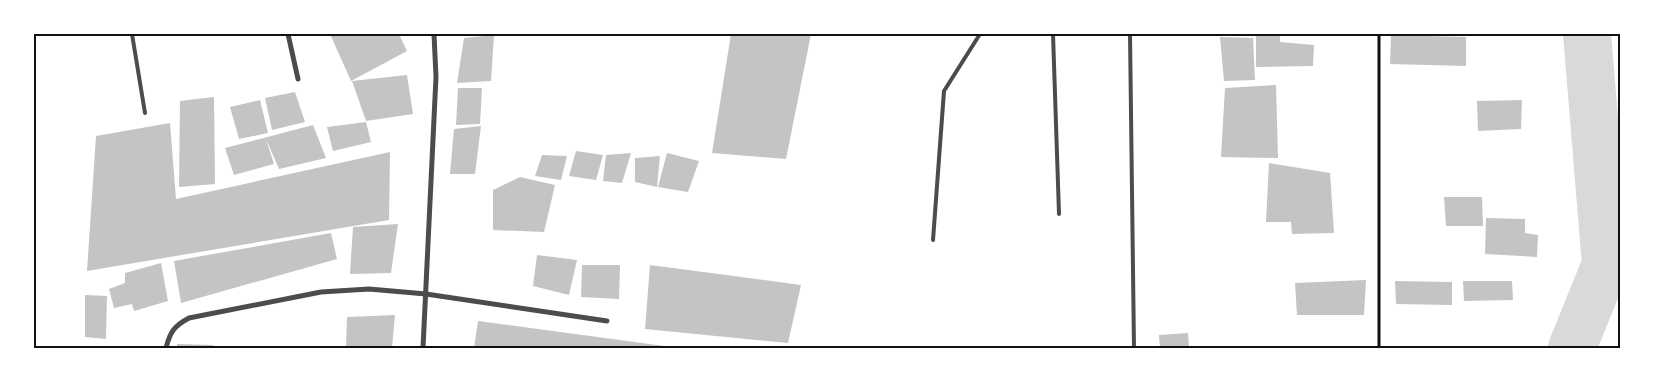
<svg xmlns="http://www.w3.org/2000/svg" width="1654" height="382" viewBox="0 0 1654 382" font-family="'Source Serif 4',serif">
  <style>
    .lines { fill: none; stroke-linecap: round; stroke-linejoin: round }
    .river { stroke: #d9d9d9; stroke-width: 48 }
    .building { fill: #c4c4c4 }
    .path { stroke: #111; stroke-width: 3 }
    .service { stroke: #4c4c4c; stroke-width: 4 }
    .minor { stroke: #4c4c4c; stroke-width: 5 }
    .neatline { fill: none; stroke: #111; stroke-width: 2 }
  </style>
  <rect width="100%" height="100%" fill="#fff"/>
  <g class="lines">
    <polyline class="river" points="1572,348 1606,264 1587,34"/>
  </g>
  <g class="building">
    <polygon points="330,34 399,34 407,51 351,81"/>
    <polygon points="731,34 811,34 786,159 712,153"/>
    <polygon points="1256,34 1280,34 1280,42 1314,45 1313,66 1256,67"/>
    <polygon points="494,35 491,81 457,83 464,38"/>
    <polygon points="1391,35 1466,37 1466,66 1390,64"/>
    <polygon points="1220,37 1253,38 1255,80 1224,81"/>
    <polygon points="407,75 413,114 366,121 352,81"/>
    <polygon points="1276,85 1278,158 1221,157 1225,88"/>
    <polygon points="458,88 482,88 480,124 456,125"/>
    <polygon points="295,92 305,122 272,130 265,98"/>
    <polygon points="214,97 215,184 179,187 180,101"/>
    <polygon points="260,100 268,133 239,139 230,107"/>
    <polygon points="1522,100 1521,129 1478,131 1477,101"/>
    <polygon points="366,122 371,142 333,151 327,127"/>
    <polygon points="170,123 176,199 390,152 389,220 87,271 96,136"/>
    <polygon points="313,125 326,158 279,169 266,139 274,164 234,175 225,148"/>
    <polygon points="481,126 475,174 450,174 454,129"/>
    <polygon points="576,151 603,155 596,180 569,176"/>
    <polygon points="631,153 622,183 603,181 606,155"/>
    <polygon points="667,153 699,161 688,192 658,187"/>
    <polygon points="542,155 567,156 561,180 535,176"/>
    <polygon points="660,156 657,187 635,182 635,158"/>
    <polygon points="1269,163 1330,173 1334,233 1292,234 1291,222 1266,222"/>
    <polygon points="520,177 555,185 544,232 493,230 493,190"/>
    <polygon points="1444,197 1482,197 1483,226 1446,226"/>
    <polygon points="1486,218 1525,219 1525,233 1538,235 1537,257 1485,254"/>
    <polygon points="398,224 391,273 350,274 353,227"/>
    <polygon points="331,233 337,259 181,303 174,261"/>
    <polygon points="537,255 577,260 569,295 533,286"/>
    <polygon points="161,263 168,301 134,311 132,304 114,308 109,289 125,283 125,273"/>
    <polygon points="582,265 620,265 619,299 581,297"/>
    <polygon points="650,265 801,285 788,343 645,329"/>
    <polygon points="1366,280 1364,315 1297,315 1295,283"/>
    <polygon points="1395,281 1452,282 1452,305 1396,304"/>
    <polygon points="1463,281 1512,281 1513,300 1464,301"/>
    <polygon points="85,295 107,296 106,339 85,337"/>
    <polygon points="395,315 392,348 346,348 347,317"/>
    <polygon points="478,321 672,347 672,348 474,348"/>
    <polygon points="1188,333 1189,348 1160,348 1159,335"/>
    <polygon points="177,344 213,345 213,348 177,348"/>
  </g>
  <g class="lines">
    <polyline class="path" points="1379,34 1379,348"/>
    <g class="service">
      <polyline points="132,34 145,113"/>
      <polyline points="1053,34 1059,214"/>
      <polyline points="1130,34 1134,348"/>
      <polyline points="933,240 944,91 980,34"/>
    </g>
    <g class="minor">
      <polyline points="288,34 298,79"/>
      <path d="M166,348C170,332 174,326 189,318L321,292L369,289L426,294L607,321"/>
      <polyline points="423,348 436,77 434,34"/>
    </g>
  </g>
  <rect width="1654" height="382" fill="none" stroke="#ffffff" stroke-width="70"/>
  <rect x="35" y="35" width="1584" height="312" class="neatline"/>
</svg>
